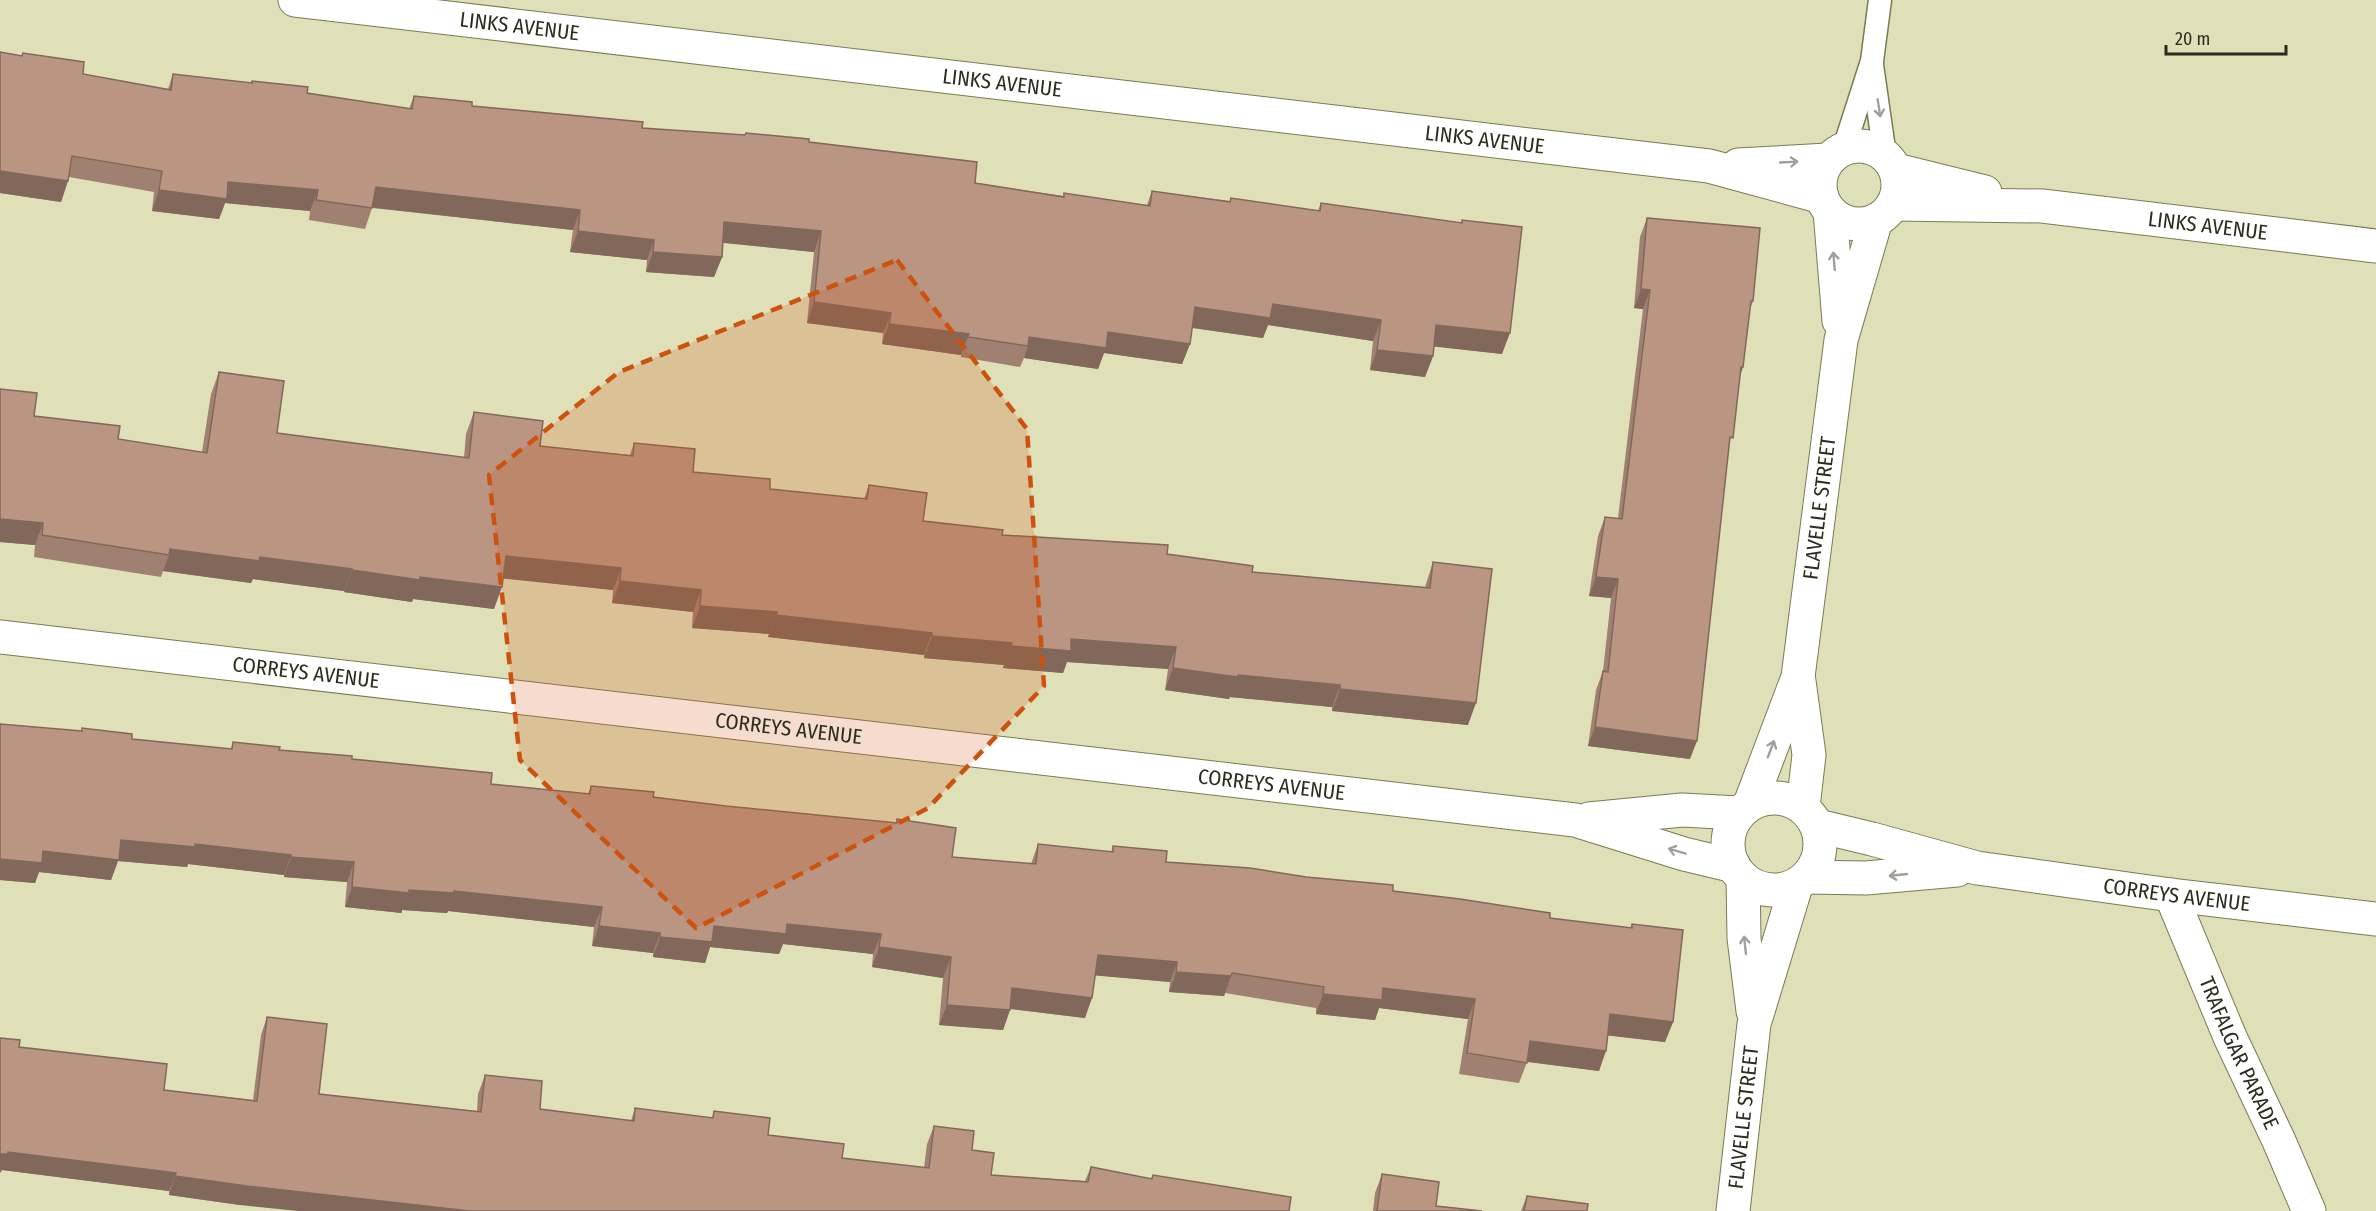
<svg xmlns="http://www.w3.org/2000/svg" width="2376" height="1211" viewBox="0 0 2376 1211" font-family="'Fira Sans Condensed',sans-serif">
  <style>
    .lines { fill: none; stroke-linecap: round; stroke-linejoin: round }
    .service-casing { stroke: #7a7a56; stroke-width: 25 }
    .minor-casing { stroke: #7a7a56; stroke-width: 35 }
    .tertiary-casing { stroke: #7a7a56; stroke-width: 35 }
    .service { stroke: #fff; stroke-width: 22 }
    .minor { stroke: #fff; stroke-width: 33 }
    .tertiary { stroke: #fff; stroke-width: 33 }
    .wall { fill: #a08070 }
    .shaded-wall { fill: #82685b }
    .building { fill: #ba9582; stroke: #82685b; stroke-width: 1.5 }
    .oneway { stroke: #a0a09a }
    .marked { fill: #cc520f; fill-opacity: 0.2; stroke: #cc520f; stroke-width: 4.5; stroke-dasharray: 12 8; stroke-linejoin: round }
    .labels { text-anchor: middle; dominant-baseline: central; stroke-width: 4.5; stroke-linejoin: round; paint-order: stroke }
    .street-label { font-size: 21px; fill: #2d2d1e; stroke: #dfdfb8 }
  </style>
  <rect width="100%" height="100%" fill="#dfdfb8"/>
  <g class="lines">
    <defs>
      <g id="service">
        <polyline points="1872,65 1885,156"/>
        <polyline points="1844,148 1872,61 1880,0"/>
      </g>
      <g id="minor">
        <path id="s1" d="M295,0L1709,166L1822,197"/>
        <circle cx="1859" cy="185" r="39"/>
        <polyline points="1738,165 1828,160"/>
        <polyline points="1896,170 1985,192"/>
        <path id="s2" d="M1893,204L2042,206L2376,246"/>
        <polyline points="1830,211 1839,321"/>
        <polyline points="1799,681 1809,755 1803,807"/>
        <path id="s3" d="M1750,804L1798,677L1841,340L1876,220"/>
        <path id="s4" d="M1818,826L1872,839L1977,868L2171,895L2376,919"/>
        <polyline points="1807,877 1866,878 1957,870"/>
        <path id="s5" d="M2171,895L2230,1037L2279,1141L2309,1211"/>
      </g>
      <g id="tertiary">
        <path id="s6" d="M0,637L1575,820L1684,854L1734,866"/>
        <circle cx="1774" cy="844" r="46"/>
        <polyline points="1589,819 1682,810 1739,813"/>
        <polyline points="1743,878 1744,938 1753,1011"/>
        <path id="s7" d="M1733,1211L1754,1024L1796,886"/>
      </g>
    </defs>
    <use href="#service" class="service-casing"/>
    <use href="#minor" class="minor-casing"/>
    <use href="#tertiary" class="tertiary-casing"/>
    <use href="#service" class="service"/>
    <use href="#minor" class="minor"/>
    <use href="#tertiary" class="tertiary"/>
  </g>
  <g class="wall">
    <polygon points="0,52 22,56 23,53 83,74 168,89 173,74 307,93 409,109 414,96 472,106 642,128 745,135 746,133 809,142 975,183 1063,196 1064,193 1147,205 1152,191 1230,201 1231,198 1318,211 1321,203 1461,223 1462,220 1502,354 1434,346 1433,356 1425,377 1370,370 1373,341 1268,325 1263,338 1192,328 1190,344 1182,364 1104,353 1098,369 1024,358 1020,367 961,357 961,355 882,344 883,333 807,323 814,252 723,243 722,257 714,277 646,272 647,260 570,252 573,230 372,208 365,229 309,220 310,211 225,203 219,219 152,211 154,192 69,177 61,202 0,193"/>
    <polygon points="1647,218 1753,301 1750,309 1729,448 1690,759 1588,746 1596,690 1603,671 1611,598 1589,596 1598,536 1605,517 1618,518 1643,309 1634,308 1640,237"/>
    <polygon points="219,372 277,433 464,458 466,434 474,412 540,446 630,455 634,443 693,472 770,489 864,499 869,485 923,521 1002,535 1167,554 1252,572 1425,587 1433,562 1468,725 1332,711 1332,707 1230,697 1229,699 1165,690 1168,669 1067,662 1063,673 1003,668 1004,665 924,658 924,655 768,637 769,634 692,628 693,612 612,603 613,590 503,578 494,609 413,599 412,602 344,592 344,591 253,579 251,583 163,571 161,577 34,557 35,545 0,542 0,389 34,416 118,439 202,452 211,394"/>
    <polygon points="0,724 81,731 82,728 132,739 231,749 233,742 279,750 352,759 491,784 588,794 591,786 653,797 726,806 896,823 897,819 952,857 1031,864 1038,844 1111,852 1113,846 1166,862 1393,891 1550,918 1630,928 1632,924 1673,1022 1665,1042 1608,1035 1599,1071 1527,1062 1519,1083 1459,1074 1468,1019 1379,1008 1375,1020 1316,1014 1316,1008 1225,993 1224,996 1169,992 1170,982 1095,975 1085,1018 1010,1009 1003,1030 939,1025 943,978 872,967 873,954 783,944 779,954 710,947 705,963 653,957 653,953 592,946 594,927 448,911 447,913 402,910 402,913 345,907 347,882 284,877 284,875 188,864 187,867 118,861 111,880 39,872 35,883 0,880"/>
    <polygon points="267,1017 319,1094 477,1111 478,1094 485,1075 540,1109 631,1121 635,1108 712,1118 714,1111 768,1135 842,1158 924,1168 927,1144 934,1126 972,1150 991,1175 1085,1181 1091,1167 1151,1179 1153,1175 1291,1197 240,1205 169,1195 169,1191 2,1170 1,1173 19,1047 164,1090 253,1100 261,1035"/>
    <polygon points="1382,1174 1436,1206 1482,1211 1373,1211 1375,1193"/>
    <polygon points="1527,1196 1587,1211 1521,1211"/>
  </g>
  <g class="shaded-wall">
    <polygon points="0,171 68,181 61,202 0,193"/>
    <polygon points="228,182 318,190 310,211 225,203 219,219 152,211 159,190"/>
    <polygon points="376,187 580,210 573,230 368,207"/>
    <polygon points="724,222 821,231 814,252 717,242"/>
    <polygon points="578,231 654,240 647,260 570,252"/>
    <polygon points="653,252 722,257 714,277 646,272"/>
    <polygon points="1641,289 1650,290 1643,309 1634,308"/>
    <polygon points="814,302 891,313 883,333 807,323"/>
    <polygon points="1273,304 1381,320 1373,341 1268,325 1263,338 1187,327 1195,307"/>
    <polygon points="889,324 969,334 961,355 882,344"/>
    <polygon points="1436,325 1510,333 1502,354 1429,346"/>
    <polygon points="1108,332 1190,344 1182,364 1104,353 1098,369 1024,358 1028,346 1029,337"/>
    <polygon points="1377,350 1433,356 1425,377 1370,370"/>
    <polygon points="1741,367 1743,367 1737,386"/>
    <polygon points="0,519 43,523 35,545 0,542"/>
    <polygon points="170,549 260,557 352,569 344,591 253,579 251,583 163,571 169,555"/>
    <polygon points="506,556 621,568 613,590 498,578"/>
    <polygon points="352,570 420,577 502,587 494,609 413,599 412,602 344,592"/>
    <polygon points="1596,577 1618,579 1611,598 1589,596"/>
    <polygon points="620,581 701,590 693,612 612,603"/>
    <polygon points="700,606 777,612 769,634 692,628"/>
    <polygon points="776,615 932,633 924,655 768,637"/>
    <polygon points="932,636 1012,643 1004,665 924,658"/>
    <polygon points="1071,639 1176,647 1168,669 1067,662 1063,673 1003,668 1011,646"/>
    <polygon points="1173,668 1238,675 1340,685 1332,707 1230,697 1229,699 1165,690"/>
    <polygon points="1340,689 1476,703 1468,725 1332,711"/>
    <polygon points="1595,727 1697,741 1690,759 1588,746"/>
    <polygon points="121,840 195,844 291,855 284,875 188,864 187,867 118,861 111,880 39,872 35,883 0,880 0,859 43,851"/>
    <polygon points="291,857 354,862 347,882 284,877"/>
    <polygon points="352,887 409,890 454,891 602,907 594,927 448,911 447,913 402,910 402,913 345,907"/>
    <polygon points="787,924 881,934 873,954 783,944 779,954 710,947 705,963 653,957 660,937 714,926"/>
    <polygon points="599,926 660,933 653,953 592,946"/>
    <polygon points="879,947 951,957 943,978 872,967"/>
    <polygon points="1098,955 1177,962 1170,982 1090,975"/>
    <polygon points="1176,972 1231,976 1224,996 1169,992"/>
    <polygon points="1012,988 1092,998 1085,1018 1005,1008"/>
    <polygon points="1383,988 1475,999 1468,1019 1379,1008 1375,1020 1316,1014 1323,994"/>
    <polygon points="947,1005 1010,1010 1003,1030 939,1025"/>
    <polygon points="1610,1014 1673,1022 1665,1042 1603,1035"/>
    <polygon points="1530,1041 1606,1051 1599,1071 1523,1061"/>
    <polygon points="8,1152 176,1173 169,1191 2,1170 0,1173 0,1154"/>
    <polygon points="175,1176 470,1211 298,1211 240,1205 169,1195"/>
  </g>
  <g class="building">
    <polygon points="0,52 22,56 23,53 84,62 83,74 171,90 173,74 252,83 252,81 308,87 307,93 412,109 414,96 472,102 472,106 643,122 642,128 745,135 746,133 809,139 809,142 977,162 975,183 1064,197 1064,193 1150,206 1152,191 1230,202 1231,198 1320,211 1321,203 1462,223 1462,220 1522,227 1510,333 1436,325 1433,356 1377,350 1381,320 1273,304 1270,318 1195,307 1190,344 1108,332 1106,348 1029,337 1028,346 968,337 969,334 889,324 891,313 814,302 821,231 724,222 722,257 653,252 654,240 578,231 580,210 376,187 372,208 316,200 318,190 228,182 227,199 159,190 162,171 72,156 68,181 0,171"/>
    <polygon points="1647,218 1760,228 1753,301 1751,301 1743,367 1741,367 1733,438 1730,437 1697,741 1595,727 1603,671 1608,672 1618,579 1596,577 1605,517 1622,519 1650,290 1641,289"/>
    <polygon points="219,372 284,381 277,433 469,458 474,412 543,421 540,446 633,456 634,443 695,449 693,472 770,479 770,489 867,499 869,485 927,493 923,521 1003,530 1002,535 1168,545 1167,554 1253,566 1252,572 1430,588 1433,562 1492,569 1476,703 1340,689 1340,685 1238,675 1237,677 1173,668 1176,647 1071,639 1071,651 1011,646 1012,643 932,636 932,633 776,615 777,612 700,606 701,590 620,581 621,568 506,556 502,587 420,577 420,580 352,570 352,569 260,557 259,561 170,549 169,555 42,535 43,523 0,519 0,389 37,393 34,416 120,426 118,439 207,453"/>
    <polygon points="0,724 82,731 82,728 132,734 132,739 232,749 233,742 280,747 279,750 352,756 352,759 492,773 491,784 590,794 591,786 654,792 653,797 726,806 897,823 897,819 956,828 952,857 1036,864 1038,844 1113,852 1113,846 1167,851 1166,862 1250,868 1306,877 1393,885 1393,891 1460,899 1550,913 1550,918 1632,928 1632,924 1683,930 1673,1022 1610,1014 1606,1051 1530,1041 1527,1063 1467,1053 1475,999 1383,988 1382,1000 1323,994 1324,987 1232,973 1231,976 1176,972 1177,962 1098,955 1092,998 1012,988 1010,1010 947,1005 951,957 879,947 881,934 787,924 786,934 714,926 712,942 660,937 660,933 599,926 602,907 454,891 454,893 409,890 409,893 352,887 354,862 291,857 291,855 195,844 195,847 121,840 119,860 43,851 42,863 0,859"/>
    <polygon points="267,1017 327,1024 319,1094 481,1112 485,1075 542,1081 540,1109 634,1121 635,1108 713,1118 714,1111 770,1118 768,1135 844,1144 842,1158 929,1168 934,1126 974,1131 972,1150 994,1153 991,1175 1088,1182 1091,1167 1152,1179 1153,1175 1291,1197 1289,1211 470,1211 247,1186 175,1176 176,1173 8,1152 8,1154 0,1154 0,1038 20,1040 19,1047 167,1064 164,1090 257,1101"/>
    <polygon points="1382,1174 1439,1182 1436,1206 1482,1211 1377,1211"/>
    <polygon points="1527,1196 1588,1204 1587,1211 1524,1211"/>
  </g>
  <defs><path id="oneway-shaft" d="M-6 0H5M1.5-3L5.5 0L1.5 3" fill="none" stroke-width="1.6" stroke-linecap="round" stroke-linejoin="round" transform="scale(1.5)"/></defs>
  <g class="oneway">
    <use href="#oneway-shaft" transform="translate(1879 108) rotate(81)"/>
    <use href="#oneway-shaft" transform="translate(1789 162) rotate(-3)"/>
    <use href="#oneway-shaft" transform="translate(1834 261) rotate(-95)"/>
    <use href="#oneway-shaft" transform="translate(1771 749) rotate(-69)"/>
    <use href="#oneway-shaft" transform="translate(1677 851) rotate(-163)"/>
    <use href="#oneway-shaft" transform="translate(1898 875) rotate(174)"/>
    <use href="#oneway-shaft" transform="translate(1745 945) rotate(-96)"/>
  </g>
  <path class="marked" d="M897,260L1027,429L1044,686L928,808L696,928L520,760L489,475L619,372Z"/>
  <g class="labels">
    <g class="street-label">
      <text stroke="none"><textPath href="#s1" startOffset="226">LINKS AVENUE</textPath></text>
      <text stroke="none"><textPath href="#s1" startOffset="712">LINKS AVENUE</textPath></text>
      <text stroke="none"><textPath href="#s1" startOffset="1198">LINKS AVENUE</textPath></text>
      <text stroke="none"><textPath href="#s2" startOffset="316">LINKS AVENUE</textPath></text>
      <text stroke="none"><textPath href="#s3" startOffset="306">FLAVELLE STREET</textPath></text>
      <text stroke="none"><textPath href="#s6" startOffset="308">CORREYS AVENUE</textPath></text>
      <text stroke="none"><textPath href="#s6" startOffset="794">CORREYS AVENUE</textPath></text>
      <text stroke="none"><textPath href="#s6" startOffset="1280">CORREYS AVENUE</textPath></text>
      <text stroke="none"><textPath href="#s4" startOffset="366">CORREYS AVENUE</textPath></text>
      <text stroke="none"><textPath href="#s5" startOffset="172">TRAFALGAR PARADE</textPath></text>
      <text stroke="none"><textPath href="#s7" startOffset="94">FLAVELLE STREET</textPath></text>
    </g>
  </g>
  <path d="M2166 45v9h120v-9" fill="none" stroke="#2d2d1e" stroke-width="3"/>
  <text x="2175" y="45" font-size="18" fill="#2d2d1e" stroke="#dfdfb8" stroke-width="4.5" paint-order="stroke">20 m</text>
</svg>
